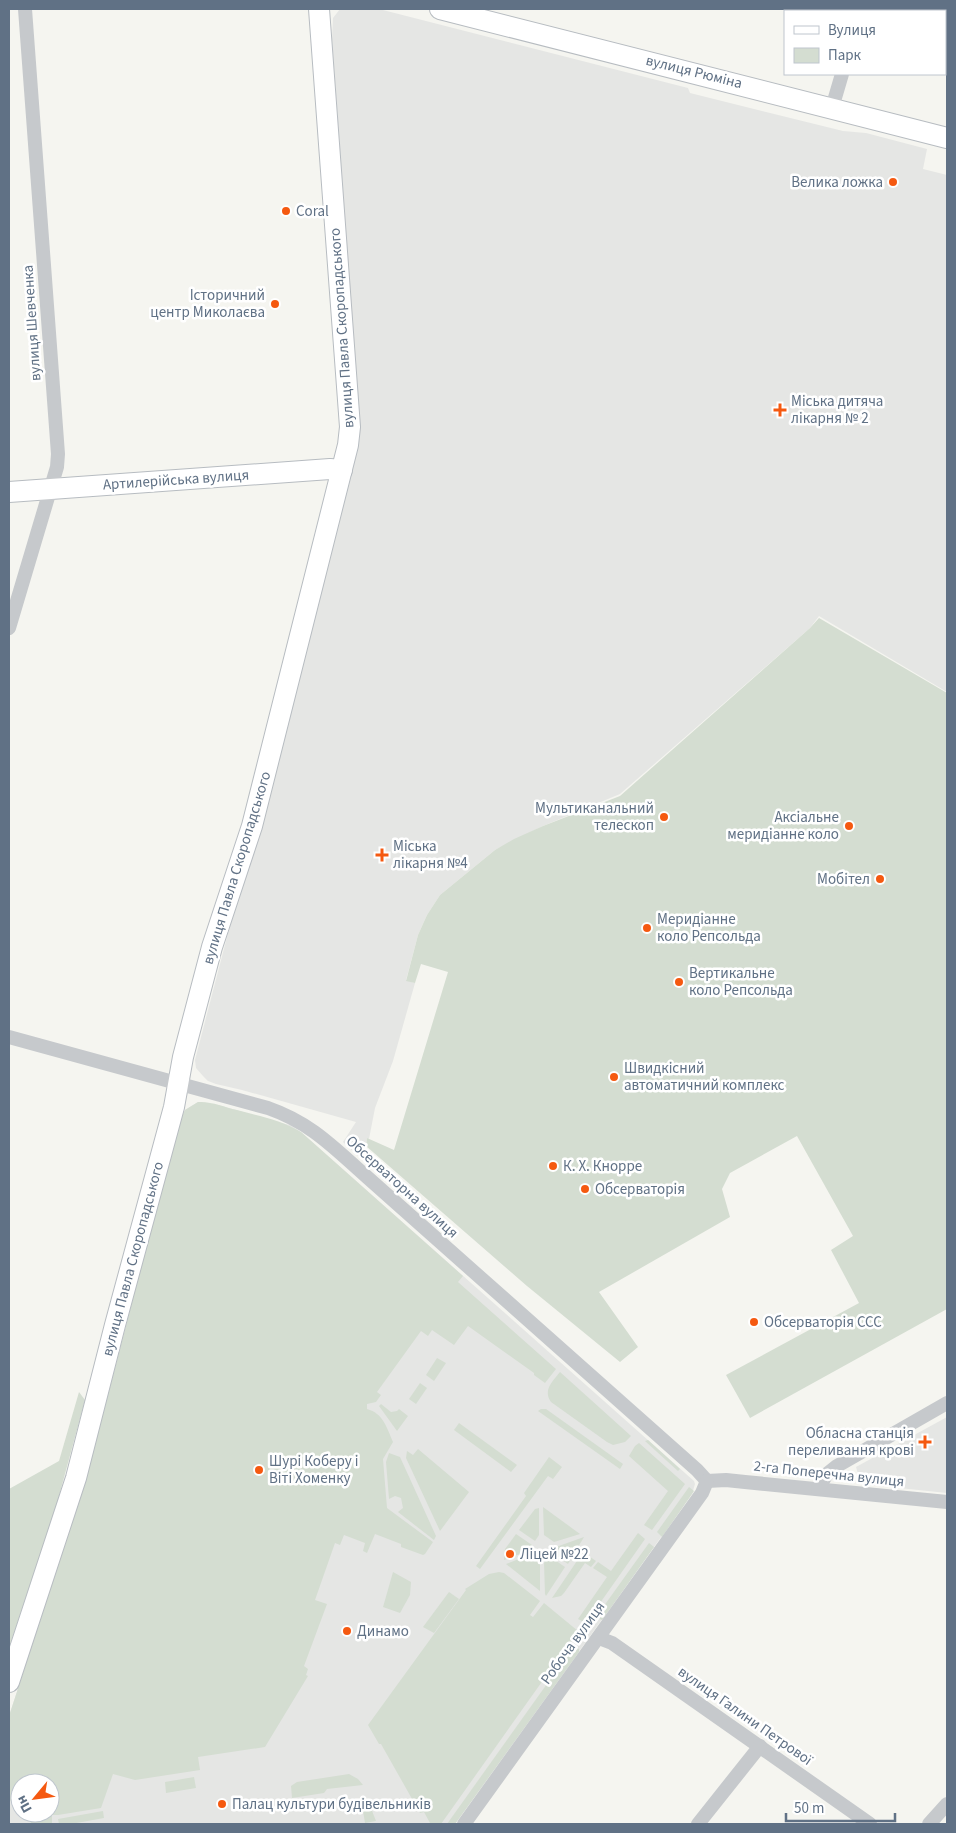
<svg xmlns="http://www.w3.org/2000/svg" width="956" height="1833" viewBox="0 0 956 1833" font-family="'Source Sans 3',sans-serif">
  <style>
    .built { fill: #e5e6e4; fill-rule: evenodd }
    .green { fill: #d4ddd1 }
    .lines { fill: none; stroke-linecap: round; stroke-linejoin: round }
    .secondary-casing { stroke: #b7bcc1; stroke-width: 22 }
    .street { stroke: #c6c9cc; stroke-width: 14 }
    .secondary { stroke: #fff; stroke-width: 20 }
    .poi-dot { fill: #f55910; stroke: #fff; stroke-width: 2 }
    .labels { text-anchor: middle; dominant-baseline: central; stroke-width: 5; stroke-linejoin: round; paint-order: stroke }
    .street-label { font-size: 15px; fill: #607185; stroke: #fff }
    .poi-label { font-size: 15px; fill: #607185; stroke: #fff; text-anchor: start }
  </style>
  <rect width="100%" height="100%" fill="#f5f5f0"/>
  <g class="built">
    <polygon points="340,9 379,9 688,88 690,93 843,131 866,133 927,149 923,169 947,175 947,692 819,616 810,628 620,794 543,826 495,850 440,895 427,915 418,935 406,980 415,983 393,1061 375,1108 369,1139 367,1138 364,1161 343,1142 356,1122 242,1090 216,1084 208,1081 203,1076 196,1068 195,1060 360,427 332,39 333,18"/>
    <path d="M198,1102L218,1105L278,1122L290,1125L301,1132L631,1425L694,1481L695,1484L692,1494L455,1824H9V1716L84,1487L185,1110ZM20,1783H50V1813H20Z"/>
    <polygon points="947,1417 947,1493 861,1484 856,1467"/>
  </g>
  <g class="green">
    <polygon points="819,618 947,693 947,1309 750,1418 726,1375 859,1303 831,1250 853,1236 797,1136 730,1173 722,1189 730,1217 599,1292 638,1347 620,1362 527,1286 366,1146 367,1138 394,1150 448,972 421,964 415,983 406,981 418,935 427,915 440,895 495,850 514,839 543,826 620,796 810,628"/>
    <path d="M198,1102C211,1101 224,1107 237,1110C259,1116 282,1120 301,1132L463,1276L458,1282L556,1369L545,1383L534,1375V1373L468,1326L454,1345L432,1330L428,1336L421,1331L377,1392L381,1395L376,1402L367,1404V1409C383,1413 387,1428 393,1442L383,1459L387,1508L433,1542L425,1554L423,1555L401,1547V1544L375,1534L367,1553L363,1551L365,1543L344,1535L340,1545L335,1543L315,1600L327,1604L304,1666L308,1669L306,1675L308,1676L265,1747L198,1757L200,1770L135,1780L113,1774L101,1808L58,1815H52V1824H31L29,1813H50V1783H20V1805L9,1800V1716L84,1487L179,1122L185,1110Z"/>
    <polygon points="437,1358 446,1363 434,1381 426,1375"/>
    <path d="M560,1372L631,1436L625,1442L613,1445L607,1442L551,1402C543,1390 552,1382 560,1372Z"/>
    <polygon points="420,1383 427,1388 416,1404 409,1399"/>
    <polygon points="79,1392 85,1400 56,1507 9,1648 9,1489 59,1461"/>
    <polygon points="381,1404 391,1412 397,1411 399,1409 408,1416 397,1431 379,1406"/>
    <polygon points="541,1409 546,1409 623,1464 620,1469 538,1411"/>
    <polygon points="459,1423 517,1465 511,1472 454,1430"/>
    <polygon points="648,1440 680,1469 678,1471 645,1441"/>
    <polygon points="639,1443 685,1484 652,1530 644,1525 668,1491 629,1456 635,1446"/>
    <polygon points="418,1449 469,1492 440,1531 406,1458 407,1451 413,1455"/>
    <polygon points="389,1453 400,1457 436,1536 434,1540 398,1512 403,1508 401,1498 395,1496 389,1499 386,1462"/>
    <polygon points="549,1457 562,1467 553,1479 548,1476 480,1569 476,1566 526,1496 524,1493"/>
    <polygon points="689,1487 694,1491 662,1537 657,1532"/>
    <polygon points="543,1507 580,1534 554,1542 544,1535"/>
    <polygon points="539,1508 539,1535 535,1541 519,1530 535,1509"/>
    <polygon points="638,1533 645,1539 586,1623 578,1619 607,1577 593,1568 598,1562 611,1571"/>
    <polygon points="516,1534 532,1545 528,1551 504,1560 505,1549"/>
    <polygon points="584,1537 568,1564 552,1553 556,1547"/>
    <polygon points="649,1543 654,1547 602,1620 596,1617"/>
    <polygon points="583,1552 596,1561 591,1567 585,1563 564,1593 561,1596 552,1598"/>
    <polygon points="529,1555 540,1563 540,1591 506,1564"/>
    <polygon points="549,1556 565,1567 546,1596 545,1594 544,1563"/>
    <polygon points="393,1572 411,1582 410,1595 400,1613 383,1607"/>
    <polygon points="499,1572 504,1573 540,1601 530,1615 533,1617 544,1603 578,1631 441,1824 428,1824 430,1823 424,1812 420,1813 381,1744 379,1744 368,1725 466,1590 465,1589 489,1574"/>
    <polygon points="449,1592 459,1599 434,1633 423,1627"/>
    <polygon points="574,1646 579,1649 579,1652 455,1824 447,1824"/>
    <polygon points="349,1774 358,1779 363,1785 327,1789 324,1793 292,1798 291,1786 297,1782"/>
    <polygon points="194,1777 196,1788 166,1793 165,1782"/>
    <polygon points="367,1798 376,1821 365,1823 361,1799"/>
    <polygon points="103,1811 104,1818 71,1824 59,1824 58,1819"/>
  </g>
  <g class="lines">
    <defs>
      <g id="secondary">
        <polyline points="440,9 947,138"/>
        <polyline points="9,492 330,469 342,470"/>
        <path d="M9,1682L76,1478L115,1325L174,1107L183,1057L212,947L252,826L348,445L350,427C340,287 329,148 319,9"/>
      </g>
    </defs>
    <use href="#secondary" class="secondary-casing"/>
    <g class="street">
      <polyline points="860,11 861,9"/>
      <polyline points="832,108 842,74"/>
      <polyline points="9,628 57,467 58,454 25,9"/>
      <path d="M9,1037L268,1108C311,1123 333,1147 367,1177L697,1470L707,1481"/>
      <polyline points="707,1481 726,1480 745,1482 947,1502"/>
      <polyline points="818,1489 827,1474 837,1466 947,1403"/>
      <polyline points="599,1638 612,1643 870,1824"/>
      <polyline points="464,1824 702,1493 707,1481"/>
      <polyline points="698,1824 760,1746"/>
      <polyline points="929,1824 947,1804"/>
    </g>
    <use href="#secondary" class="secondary"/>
  </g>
  <g class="poi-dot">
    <circle cx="893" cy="182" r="5"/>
    <circle cx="286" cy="211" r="5"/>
    <circle cx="275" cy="304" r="5"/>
    <path d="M777.5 402.5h5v5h5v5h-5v5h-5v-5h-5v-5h5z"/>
    <circle cx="664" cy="817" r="5"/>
    <circle cx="849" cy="826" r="5"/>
    <path d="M379.5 847.5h5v5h5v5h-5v5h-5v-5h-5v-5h5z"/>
    <circle cx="880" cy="879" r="5"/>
    <circle cx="647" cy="928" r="5"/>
    <circle cx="679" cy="982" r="5"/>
    <circle cx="614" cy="1077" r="5"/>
    <circle cx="553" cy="1166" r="5"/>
    <circle cx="585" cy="1189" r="5"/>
    <circle cx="754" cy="1322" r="5"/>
    <path d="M922.5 1434.5h5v5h5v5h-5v5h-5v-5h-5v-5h5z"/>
    <circle cx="259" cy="1470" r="5"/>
    <circle cx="510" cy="1554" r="5"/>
    <circle cx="347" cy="1631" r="5"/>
    <circle cx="222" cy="1804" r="5"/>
  </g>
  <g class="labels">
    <g class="street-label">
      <text transform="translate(694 72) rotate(14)">вулиця Рюміна</text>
      <text transform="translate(32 323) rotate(-94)">вулиця Шевченка</text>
      <text transform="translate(342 328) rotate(-94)">вулиця Павла Скоропадського</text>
      <text transform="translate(176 480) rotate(-4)">Артилерійська вулиця</text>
      <text transform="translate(237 868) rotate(-73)">вулиця Павла Скоропадського</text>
      <text transform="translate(402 1187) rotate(42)">Обсерваторна вулиця</text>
      <text transform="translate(133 1259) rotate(-75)">вулиця Павла Скоропадського</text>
      <text transform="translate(829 1474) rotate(6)">2-га Поперечна вулиця</text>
      <text transform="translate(573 1643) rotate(-54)">Робоча вулиця</text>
      <text transform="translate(745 1716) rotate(35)">вулиця Галини Петрової</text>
    </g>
    <g class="poi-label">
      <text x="883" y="182" text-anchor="end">Велика ложка</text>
      <text x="296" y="211">Coral</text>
      <text x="265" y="295" text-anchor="end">Історичний<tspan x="265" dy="17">центр Миколаєва</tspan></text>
      <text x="791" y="401">Міська дитяча<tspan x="791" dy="17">лікарня № 2</tspan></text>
      <text x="654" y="808" text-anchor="end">Мультиканальний<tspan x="654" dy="17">телескоп</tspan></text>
      <text x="839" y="817" text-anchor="end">Аксіальне<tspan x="839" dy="17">меридіанне коло</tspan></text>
      <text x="393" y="846">Міська<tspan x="393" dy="17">лікарня №4</tspan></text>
      <text x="870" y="879" text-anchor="end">Мобітел</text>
      <text x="657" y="919">Меридіанне<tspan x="657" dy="17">коло Репсольда</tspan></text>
      <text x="689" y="973">Вертикальне<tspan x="689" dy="17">коло Репсольда</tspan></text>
      <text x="624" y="1068">Швидкісний<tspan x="624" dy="17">автоматичний комплекс</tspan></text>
      <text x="563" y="1166">К. Х. Кнорре</text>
      <text x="595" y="1189">Обсерваторія</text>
      <text x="764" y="1322">Обсерваторія ССС</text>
      <text x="914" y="1433" text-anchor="end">Обласна станція<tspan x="914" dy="17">переливання крові</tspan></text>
      <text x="269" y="1461">Шурі Коберу і<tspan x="269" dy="17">Віті Хоменку</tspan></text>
      <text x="520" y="1554">Ліцей №22</text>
      <text x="357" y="1631">Динамо</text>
      <text x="232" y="1804">Палац культури будівельників</text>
    </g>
  </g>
  <rect width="956" height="1833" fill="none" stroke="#607185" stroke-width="20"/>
  <rect x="784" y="10" width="162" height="65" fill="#ffffff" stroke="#bfc6ce"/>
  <rect x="794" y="26" width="25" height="8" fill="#ffffff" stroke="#bfc6ce"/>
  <text x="828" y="35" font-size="15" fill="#607185">Вулиця</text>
  <rect x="794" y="48" width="25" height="15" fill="#d4ddd1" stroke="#bfc6ce"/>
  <text x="828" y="60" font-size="15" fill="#607185">Парк</text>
  <g transform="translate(35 1798) rotate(241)"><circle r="24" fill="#ffffff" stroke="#bfc6ce"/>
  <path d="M0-4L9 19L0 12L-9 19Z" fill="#f55910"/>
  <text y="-8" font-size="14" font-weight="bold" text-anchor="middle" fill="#607185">Пн</text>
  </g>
  <path d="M786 1813v8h109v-8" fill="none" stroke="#607185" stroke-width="2.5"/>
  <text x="794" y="1813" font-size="15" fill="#607185" stroke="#ffffff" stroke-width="4" paint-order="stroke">50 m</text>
</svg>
